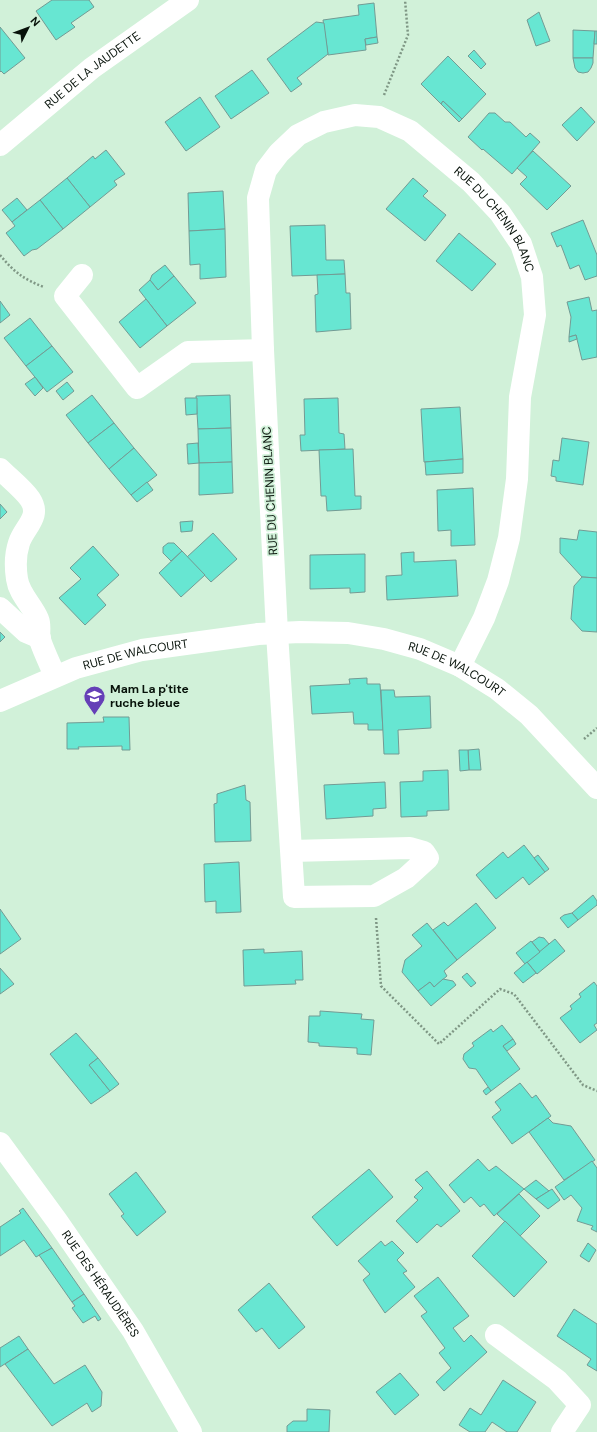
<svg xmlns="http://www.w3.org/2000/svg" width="597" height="1432" viewBox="0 0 597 1432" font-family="'DM Sans',sans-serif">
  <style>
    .building { fill: #67e6d2; stroke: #739b94 }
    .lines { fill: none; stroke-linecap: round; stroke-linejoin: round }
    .path { stroke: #7f9785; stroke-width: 2.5; stroke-dasharray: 2 2; stroke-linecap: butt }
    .minor { stroke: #fff; stroke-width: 22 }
    .labels { text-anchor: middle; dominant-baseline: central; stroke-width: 3.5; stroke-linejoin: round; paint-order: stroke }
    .street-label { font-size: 12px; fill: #07120a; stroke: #d1f1d9 }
    .poi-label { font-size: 12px; font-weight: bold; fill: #07120a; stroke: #d1f1d9; text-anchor: start }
  </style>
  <rect width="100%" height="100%" fill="#d1f1d9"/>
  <g class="building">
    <polygon points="52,0 89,0 94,7 71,23 75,27 56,40 36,11"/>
    <polygon points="374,3 377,37 365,39 366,50 328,55 323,20 359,15 358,5"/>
    <polygon points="539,12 550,41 536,46 527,20"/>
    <polygon points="316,22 324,23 328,54 297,78 302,84 291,92 267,59"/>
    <polygon points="0,27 25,58 4,74 1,71 0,72"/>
    <polygon points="573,30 595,31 593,58 573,58"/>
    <polygon points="595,31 597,31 597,44 594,44"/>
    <polygon points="377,37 378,43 366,45 365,39"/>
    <polygon points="474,50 486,64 481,69 468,56"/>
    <polygon points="448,56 486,94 462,119 443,101 441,104 421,84"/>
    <polygon points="573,58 593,58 593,63 591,68 588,72 583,73 578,72 575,68"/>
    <polygon points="252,70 269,93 231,119 215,96"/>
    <polygon points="200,97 220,127 186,151 165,122"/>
    <polygon points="443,101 462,119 459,122 441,104"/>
    <polygon points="581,107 595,122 577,141 562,125"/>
    <polygon points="489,113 495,113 505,122 510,122 526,137 530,133 540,142 512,174 483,149 482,150 468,137"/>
    <polygon points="106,150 125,174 114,181 117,185 90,207 67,178 93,156 95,159"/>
    <polygon points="533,151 571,186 547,210 520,184 527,177 517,168"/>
    <polygon points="67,178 90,207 63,229 40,200"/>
    <polygon points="413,178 428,191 423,196 446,215 425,241 386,209"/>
    <polygon points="223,191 225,229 189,231 188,193"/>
    <polygon points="17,198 27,210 12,222 2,210"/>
    <polygon points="40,200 63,229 37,249 32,250 24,256 6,233 15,226 12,222"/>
    <polygon points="583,220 597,255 597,276 585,280 579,265 570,269 561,245 557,247 551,233"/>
    <polygon points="325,225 326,260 344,260 345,274 292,276 290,226"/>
    <polygon points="225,229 226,277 200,279 200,264 190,265 189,231"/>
    <polygon points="459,233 496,264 472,291 436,261"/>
    <polygon points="165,265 174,276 158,290 150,280 152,275"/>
    <polygon points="345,274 346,293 350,293 351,329 316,332 315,295 318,294 317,275"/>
    <polygon points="174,276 196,303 167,326 139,290 150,280 158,290"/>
    <polygon points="589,297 592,311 597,310 597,357 582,360 576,335 569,337 571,317 567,302"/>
    <polygon points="146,299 167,326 140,348 119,322"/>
    <polygon points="0,301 10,315 0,323"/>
    <polygon points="30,318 52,346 26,366 4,338"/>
    <polygon points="576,335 577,339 569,342 569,337"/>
    <polygon points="52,346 73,372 47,392 26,366"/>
    <polygon points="35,377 43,388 35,396 25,384"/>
    <polygon points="67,382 74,391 63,400 56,391"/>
    <polygon points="92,395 114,423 88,443 66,415"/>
    <polygon points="230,395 231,428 198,429 196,396"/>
    <polygon points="185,398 197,398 197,414 186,415"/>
    <polygon points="338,398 339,433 344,434 345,449 301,451 300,435 305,435 304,399"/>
    <polygon points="460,407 463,459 424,462 421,409"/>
    <polygon points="114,423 134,448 109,469 88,443"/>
    <polygon points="231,428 232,462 199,463 198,429"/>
    <polygon points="562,438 589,442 583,485 556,481 556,477 551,476 553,460 559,461"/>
    <polygon points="198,443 199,463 188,464 187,444"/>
    <polygon points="134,448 157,475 131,495 109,469"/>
    <polygon points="353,449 355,496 361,496 361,509 327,511 326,496 321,496 319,450"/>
    <polygon points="463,459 463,473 426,475 425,462"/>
    <polygon points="232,462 233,493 199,495 199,463"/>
    <polygon points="147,482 153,490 137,502 131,495"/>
    <polygon points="473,488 475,545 451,546 451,530 438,531 437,490"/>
    <polygon points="0,504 7,512 0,519"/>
    <polygon points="193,521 192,531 181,532 180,522"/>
    <polygon points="579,530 597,532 597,578 582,577 560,553 560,538 577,540"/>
    <polygon points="213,533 237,559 211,582 187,557"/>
    <polygon points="168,543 174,543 182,551 171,561 163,553 163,547"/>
    <polygon points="93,546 119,575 97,595 106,605 85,625 59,598 81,579 70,568"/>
    <polygon points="182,551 205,575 181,597 159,573"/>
    <polygon points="414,552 414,562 456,560 458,596 387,600 386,576 402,575 401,553"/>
    <polygon points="365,554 365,592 350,593 350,588 310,589 310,555"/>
    <polygon points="582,577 597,578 597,632 582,631 571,619 574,586"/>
    <polygon points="0,632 5,637 0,642"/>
    <polygon points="367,678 367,684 380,684 383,730 368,730 368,724 354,724 353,712 312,714 310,686 350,684 349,679"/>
    <polygon points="381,690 394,690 395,697 430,696 431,728 398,730 399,754 384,754"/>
    <polygon points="103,717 129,717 130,750 122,750 122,746 78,747 79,749 67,749 67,723 104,722"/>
    <polygon points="479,749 481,770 469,770 468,750"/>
    <polygon points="459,750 468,750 469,770 460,771"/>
    <polygon points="448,770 449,810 427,811 427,816 401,817 400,782 423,781 423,771"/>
    <polygon points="385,782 386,808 373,809 373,816 326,819 324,785"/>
    <polygon points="245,785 246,800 250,802 251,841 215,842 214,804 217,803 217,794"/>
    <polygon points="524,845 545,872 529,885 523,877 496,899 476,875 503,852 508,858"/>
    <polygon points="538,855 549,869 545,872 534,858"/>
    <polygon points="239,862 241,912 216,913 216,901 205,902 204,864"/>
    <polygon points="593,895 597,901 597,905 578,920 572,913"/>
    <polygon points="476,903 496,928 457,960 433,930 444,922 448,926"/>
    <polygon points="0,909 21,939 0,954"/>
    <polygon points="572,913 578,920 568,928 560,918 564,915"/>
    <polygon points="427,923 457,960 444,971 447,976 434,987 430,982 418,991 402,972 405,960 422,946 412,935"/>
    <polygon points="539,937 544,938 549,944 540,952 532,942"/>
    <polygon points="555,939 565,951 537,974 527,962"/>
    <polygon points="531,941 540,952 525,964 516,953"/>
    <polygon points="264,949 264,953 302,951 303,980 295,980 296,984 244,986 243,950"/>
    <polygon points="527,962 536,973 523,983 514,973"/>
    <polygon points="0,968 14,984 0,994"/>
    <polygon points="467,973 476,983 471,987 462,977"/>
    <polygon points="443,979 453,981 456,985 431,1006 418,991 430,982 434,987"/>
    <polygon points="594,982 597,986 597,1023 594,1025 597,1030 580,1043 560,1018 572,1009 570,1006 581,997 579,994"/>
    <polygon points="320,1011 362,1014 361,1019 374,1020 371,1055 357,1054 357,1048 319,1046 319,1043 308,1042 309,1016 320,1016"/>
    <polygon points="502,1025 513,1039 503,1046 520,1069 491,1091 476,1069 469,1068 463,1059 464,1054 474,1046 472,1043 491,1029 493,1032"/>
    <polygon points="76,1033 98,1058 89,1065 110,1091 91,1104 50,1054"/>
    <polygon points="513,1039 516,1044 507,1051 503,1046"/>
    <polygon points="98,1058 119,1084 110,1091 89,1065"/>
    <polygon points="520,1083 532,1098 536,1095 551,1116 512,1144 492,1117 501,1110 495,1102"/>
    <polygon points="488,1087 491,1091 486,1095 483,1091"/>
    <polygon points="548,1118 553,1123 571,1126 595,1160 564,1180 529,1132"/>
    <polygon points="478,1159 489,1171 496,1166 524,1189 494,1216 484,1204 480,1207 471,1197 464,1203 449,1185"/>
    <polygon points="592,1161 597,1168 597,1232 591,1229 593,1226 577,1221 582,1208 571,1195 564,1200 555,1187"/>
    <polygon points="369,1169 393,1197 337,1246 312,1217"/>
    <polygon points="427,1171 460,1211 441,1227 437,1224 417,1243 396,1221 418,1200 414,1197 423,1188 415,1180"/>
    <polygon points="136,1172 166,1212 137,1236 121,1216 124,1214 109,1194"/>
    <polygon points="536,1180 549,1191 536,1199 524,1189"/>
    <polygon points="552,1189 560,1200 548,1209 536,1199"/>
    <polygon points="519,1194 540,1216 520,1236 497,1214"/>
    <polygon points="23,1208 52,1248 36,1257 24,1240 0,1256 0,1227 21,1213 19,1211"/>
    <polygon points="505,1221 547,1262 514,1297 472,1256"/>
    <polygon points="381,1241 385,1246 392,1241 404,1253 397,1260 407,1271 403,1273 415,1287 385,1313 363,1280 370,1274 358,1261"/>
    <polygon points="588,1243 596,1250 589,1262 580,1256"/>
    <polygon points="52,1248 84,1294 72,1302 39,1255"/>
    <polygon points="438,1277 469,1316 453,1328 464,1342 471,1335 487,1352 444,1391 436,1382 451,1368 439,1353 445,1348 421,1316 427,1312 414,1296"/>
    <polygon points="269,1283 305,1327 279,1349 262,1328 256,1332 238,1310"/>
    <polygon points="84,1294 101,1319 98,1321 95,1316 83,1323 72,1308 75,1306 72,1302"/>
    <polygon points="574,1309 597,1324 597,1371 587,1365 591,1359 557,1336"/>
    <polygon points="19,1336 28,1349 0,1367 0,1348"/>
    <polygon points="28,1349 54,1384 85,1365 102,1392 101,1406 92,1412 87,1403 52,1426 5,1364"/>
    <polygon points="400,1373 419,1395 395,1415 376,1392"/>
    <polygon points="503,1380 536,1402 517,1432 507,1432 492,1422 485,1432 470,1432 459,1425 470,1408 481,1415"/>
    <polygon points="307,1409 330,1410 329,1432 287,1432 287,1426 293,1421 307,1421"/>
  </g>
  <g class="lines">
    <g class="path">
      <polyline points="384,95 408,35 405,0"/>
      <path d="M0,255C14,272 23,279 44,287"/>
      <polyline points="584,739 597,728"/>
      <polyline points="376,918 381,986 439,1044 500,989 514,994 583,1085 597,1091"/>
    </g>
    <g class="minor">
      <path id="s1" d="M0,145L92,68L188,0"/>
      <polyline points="82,275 65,296 137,388 188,352 263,350"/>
      <path d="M0,469C9,478 23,489 30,499C42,517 24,527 19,543C15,555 15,566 17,579C19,594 32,605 38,619C41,626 38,633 40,640C44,652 50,664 55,676"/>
      <polyline points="0,608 26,632 40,638"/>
      <path id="s2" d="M0,701L76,668L142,650L258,634L300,632L348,633L384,639L420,649L460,666L497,689L529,715L597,788"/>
      <path id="s3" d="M291,851L410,848L424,852L428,858L406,878L374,896L294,897L277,633L263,350L258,198L266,170L279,153L298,135L324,122L355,115L379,117L410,131L471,182L500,213L521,244L532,277L535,315L520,397L517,479L509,538L498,581L484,618L460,666"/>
      <path id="s4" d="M0,1143L57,1221L133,1331L191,1432"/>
      <polyline points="496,1335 557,1380 580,1405 562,1432"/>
    </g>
  </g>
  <defs>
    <symbol id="school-pin" viewBox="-11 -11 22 30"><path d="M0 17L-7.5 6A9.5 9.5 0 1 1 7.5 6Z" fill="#653fb7" stroke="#d1f1d9"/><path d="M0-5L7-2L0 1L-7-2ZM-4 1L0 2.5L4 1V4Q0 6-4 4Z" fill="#fff"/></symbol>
  </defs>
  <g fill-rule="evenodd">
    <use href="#school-pin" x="82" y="684" width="25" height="34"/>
  </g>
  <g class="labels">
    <g class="street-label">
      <text stroke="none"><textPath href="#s1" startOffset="119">RUE DE LA JAUDETTE</textPath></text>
      <text stroke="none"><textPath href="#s3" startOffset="1307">RUE DU CHENIN BLANC</textPath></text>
      <text transform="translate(270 491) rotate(-93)">RUE DU CHENIN BLANC</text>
      <text stroke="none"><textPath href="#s2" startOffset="144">RUE DE WALCOURT</textPath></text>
      <text stroke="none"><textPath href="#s2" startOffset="474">RUE DE WALCOURT</textPath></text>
      <text stroke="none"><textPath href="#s4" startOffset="173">RUE DES HÉRAUDIÈRES</textPath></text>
    </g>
    <g class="poi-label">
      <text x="110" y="689">Mam La p'tite<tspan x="110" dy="14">ruche bleue</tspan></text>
    </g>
  </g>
  <g transform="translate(28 28) rotate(48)" stroke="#d1f1d9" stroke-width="3" paint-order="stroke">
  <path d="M0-3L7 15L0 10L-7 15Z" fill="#07120a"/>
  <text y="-6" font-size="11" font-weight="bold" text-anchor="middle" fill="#07120a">N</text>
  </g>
</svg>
